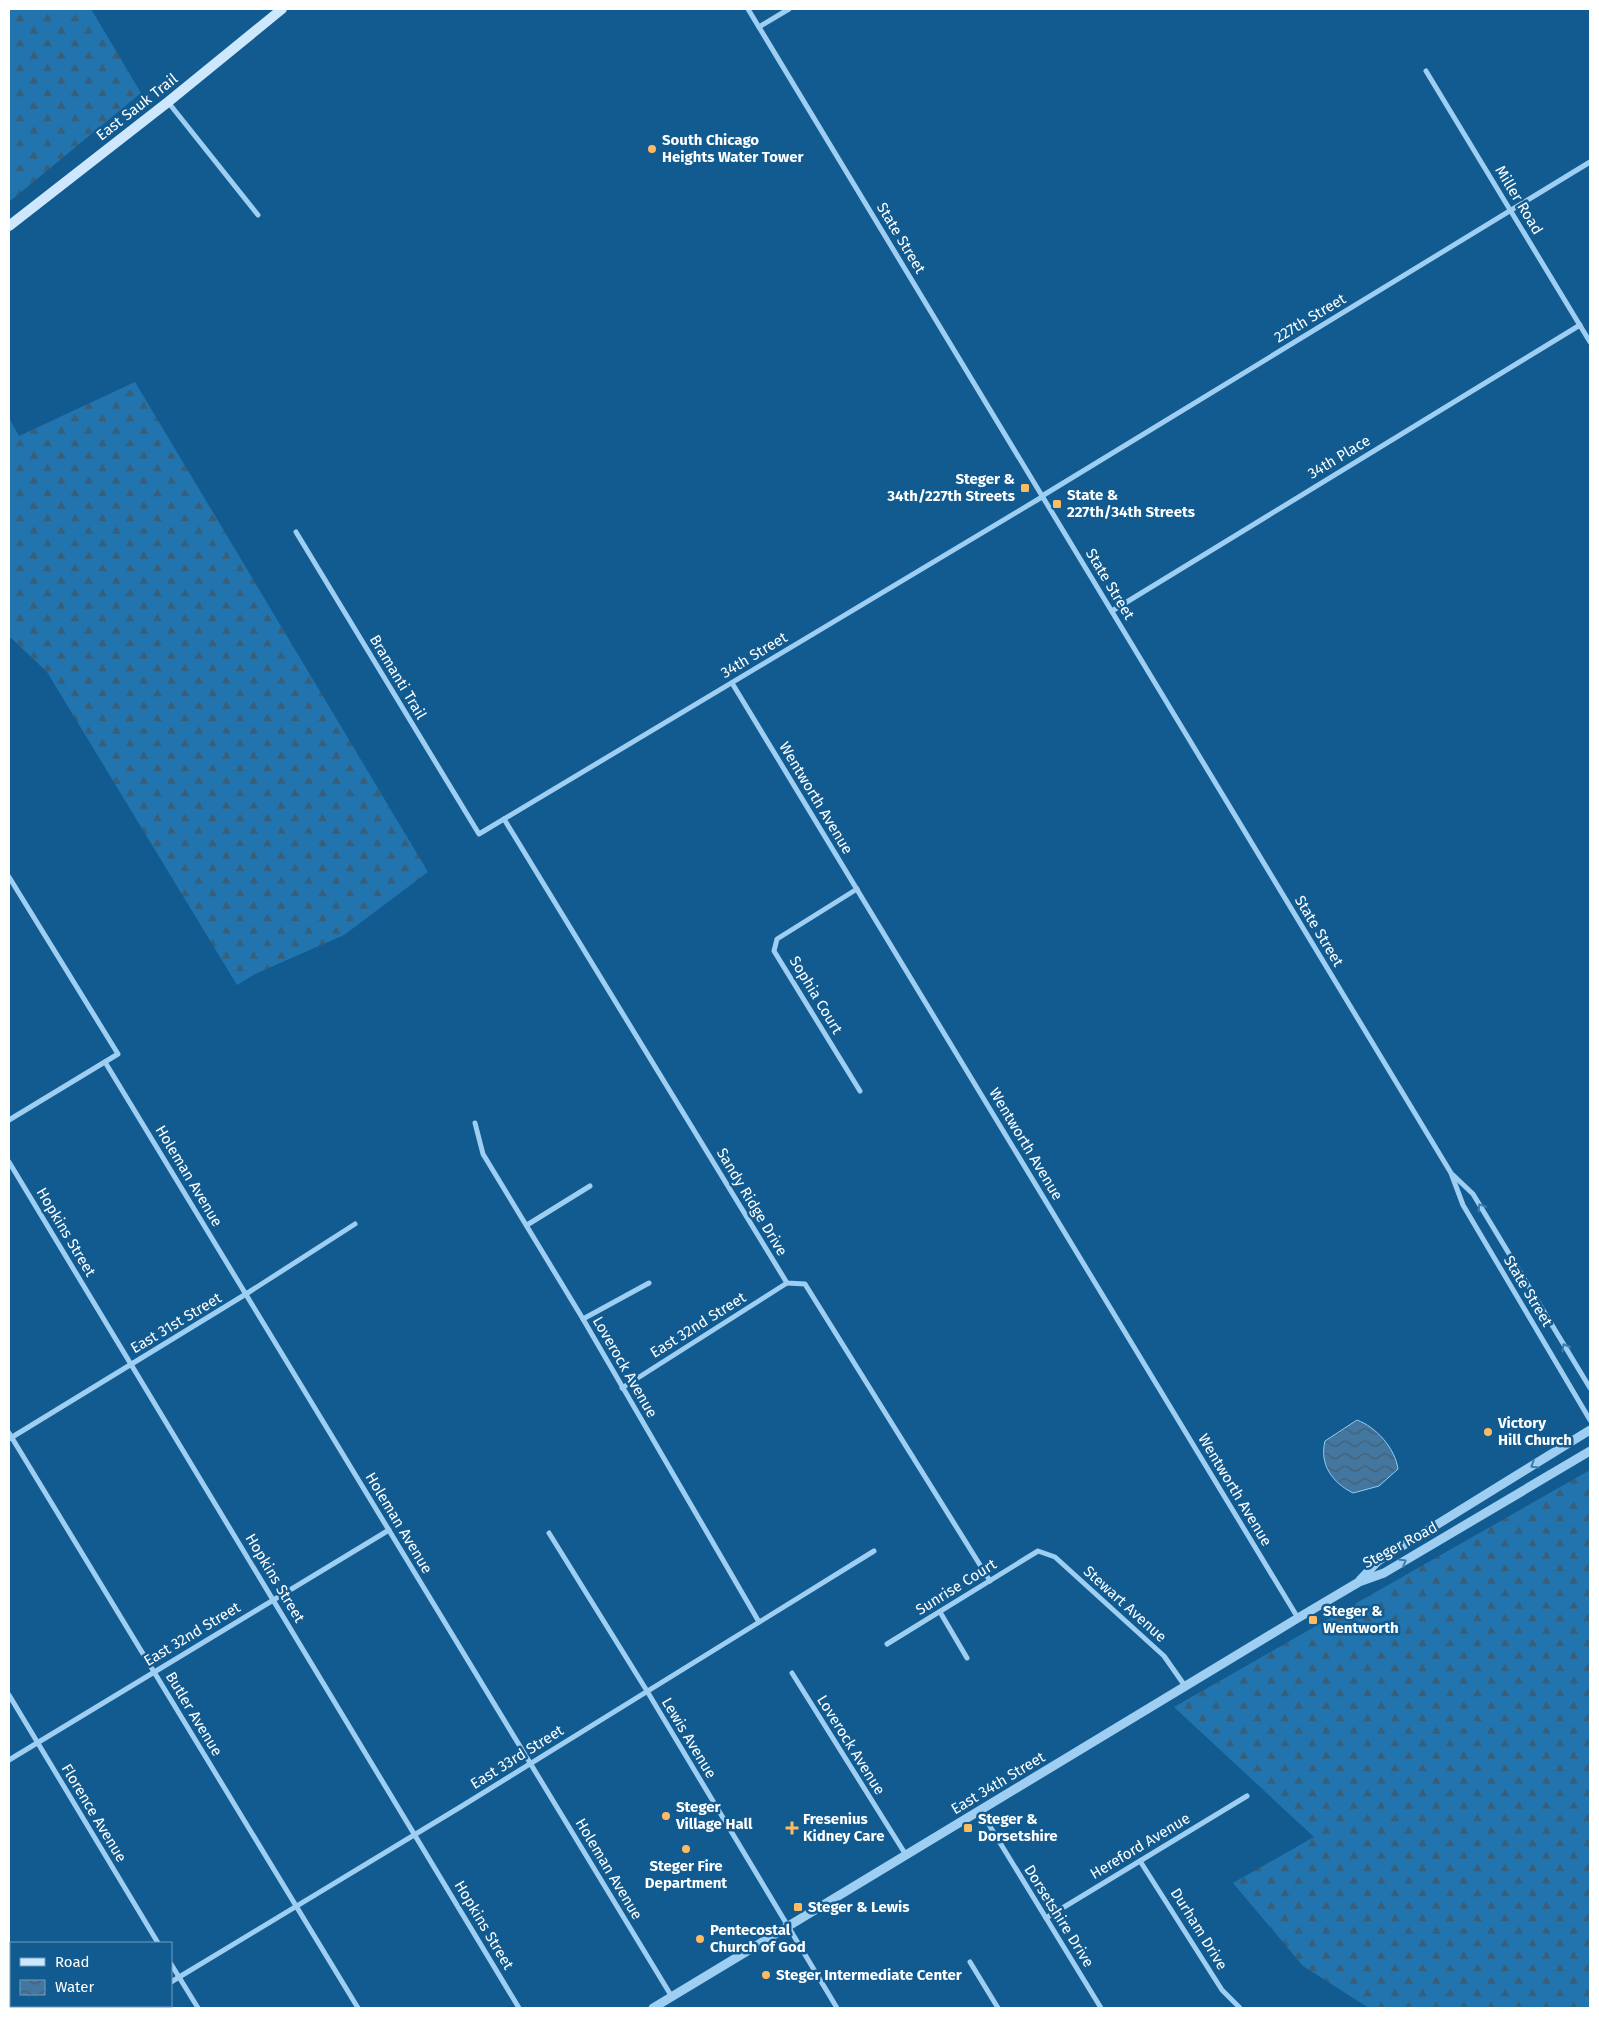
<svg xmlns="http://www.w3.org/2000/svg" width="1599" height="2017" viewBox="0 0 1599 2017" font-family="'Fira Sans',sans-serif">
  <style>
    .forest { fill: url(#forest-firs) }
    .water { fill: url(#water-waves); stroke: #90cdf5 }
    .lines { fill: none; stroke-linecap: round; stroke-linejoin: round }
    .minor { stroke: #9ecff2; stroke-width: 5 }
    .tertiary { stroke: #9ecff2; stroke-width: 9 }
    .secondary { stroke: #cde8fc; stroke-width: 10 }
    .oneway { stroke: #3c7eae }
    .poi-dot { fill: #ffbb5f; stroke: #125b91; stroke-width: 2 }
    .labels { text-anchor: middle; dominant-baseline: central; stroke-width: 5; stroke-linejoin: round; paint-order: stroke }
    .street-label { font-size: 15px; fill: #fff; stroke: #125b91 }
    .poi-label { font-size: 15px; font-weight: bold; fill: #fff; stroke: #125b91; text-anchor: start }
  </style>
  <defs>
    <pattern id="forest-firs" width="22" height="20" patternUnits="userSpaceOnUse" patternTransform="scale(1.25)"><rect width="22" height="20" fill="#2174ae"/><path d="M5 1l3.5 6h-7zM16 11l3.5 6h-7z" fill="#395e78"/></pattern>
    <pattern id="water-waves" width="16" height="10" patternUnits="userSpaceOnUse" patternTransform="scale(1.25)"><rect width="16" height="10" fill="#43779f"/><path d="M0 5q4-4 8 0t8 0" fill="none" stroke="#485f71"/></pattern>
  </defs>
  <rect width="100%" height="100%" fill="#125b91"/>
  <g class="forest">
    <polygon points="9,9 91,9 141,93 9,202"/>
    <polygon points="135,382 428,872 344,935 255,974 237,985 47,672 9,636 9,418 19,436"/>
    <polygon points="1590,1470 1590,2008 1369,2008 1303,1966 1233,1883 1314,1837 1174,1707"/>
  </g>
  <path class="water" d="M1357,1420C1376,1427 1395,1448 1398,1469L1379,1486L1353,1493C1333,1483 1319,1465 1325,1441Z"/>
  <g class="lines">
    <g class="minor">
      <polyline points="748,9 1451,1173 1463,1205 1590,1420"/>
      <polyline points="759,27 789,9"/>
      <polyline points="1426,71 1590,342"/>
      <polyline points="168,102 258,215"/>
      <polyline points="1042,496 1590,162"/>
      <polyline points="296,532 479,834 1042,497"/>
      <polyline points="1112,611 1580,325"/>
      <polyline points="732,683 1298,1618"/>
      <polyline points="504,819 787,1283 805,1284 990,1581"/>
      <polyline points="9,877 118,1054 9,1120"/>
      <polyline points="857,889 777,939 774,951 860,1091"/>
      <polyline points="105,1062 672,1997"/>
      <polyline points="475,1123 483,1154 583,1319 759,1622"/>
      <polyline points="9,1162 519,2008"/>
      <polyline points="1453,1175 1473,1194 1590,1388"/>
      <polyline points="527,1225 590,1186"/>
      <polyline points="583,1319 649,1283"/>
      <polyline points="622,1388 787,1283"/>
      <polyline points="9,1433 358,2008"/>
      <polyline points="9,1439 246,1294 355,1224"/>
      <polyline points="549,1533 647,1691 837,2008"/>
      <polyline points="940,1612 967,1658"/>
      <polyline points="887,1644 1038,1551 1055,1557 1164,1656 1185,1686"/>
      <polyline points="792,1673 906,1855"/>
      <polyline points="9,1695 158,1943"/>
      <polyline points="9,1760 389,1530"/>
      <polyline points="980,1810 1101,2008"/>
      <polyline points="1140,1861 1222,1990 1240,2008"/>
      <polyline points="1046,1918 1247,1796"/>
      <polyline points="9,1958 11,1962"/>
      <polyline points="970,1962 998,2008"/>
      <polyline points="171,1964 198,2008"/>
      <polyline points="171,1982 462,1806 874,1551"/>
      <polyline points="37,2006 39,2008"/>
      <polyline points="127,2008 131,2006"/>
    </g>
    <g class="tertiary">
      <polyline points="1360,1580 1378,1561 1590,1430"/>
      <polyline points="653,2008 1298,1618 1359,1582 1384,1573 1590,1451"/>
    </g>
    <polyline class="secondary" points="9,226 168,102 282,9"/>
  </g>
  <defs><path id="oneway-chevron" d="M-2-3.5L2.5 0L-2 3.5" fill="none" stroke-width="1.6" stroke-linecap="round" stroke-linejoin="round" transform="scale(1.25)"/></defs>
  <g class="oneway">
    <use href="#oneway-chevron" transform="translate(1481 1207) rotate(-122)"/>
    <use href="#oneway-chevron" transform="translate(1565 1347) rotate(-120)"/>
    <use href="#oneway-chevron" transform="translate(1534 1465) rotate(148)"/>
    <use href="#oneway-chevron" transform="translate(1403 1562) rotate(-30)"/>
  </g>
  <g class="poi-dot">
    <circle cx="652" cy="149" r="5"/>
    <rect x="1020" y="483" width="10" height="10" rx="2.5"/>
    <rect x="1052" y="499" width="10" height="10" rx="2.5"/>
    <circle cx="1488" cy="1432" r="5"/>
    <rect x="1308" y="1615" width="10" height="10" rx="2.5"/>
    <circle cx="666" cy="1816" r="5"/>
    <path d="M789.5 1820.5h5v5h5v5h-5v5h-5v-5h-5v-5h5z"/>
    <rect x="963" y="1823" width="10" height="10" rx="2.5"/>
    <circle cx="686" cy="1849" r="5"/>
    <rect x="793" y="1902" width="10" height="10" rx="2.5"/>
    <circle cx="700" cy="1939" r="5"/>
    <circle cx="766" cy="1975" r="5"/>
  </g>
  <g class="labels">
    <g class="street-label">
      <text transform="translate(137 107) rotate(-38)">East Sauk Trail</text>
      <text transform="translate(1519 200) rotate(59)">Miller Road</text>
      <text transform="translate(901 238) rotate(59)">State Street</text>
      <text transform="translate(1310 318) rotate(-31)">227th Street</text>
      <text transform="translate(1339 457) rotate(-31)">34th Place</text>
      <text transform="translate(1110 584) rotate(59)">State Street</text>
      <text transform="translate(754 655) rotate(-31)">34th Street</text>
      <text transform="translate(398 677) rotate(59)">Bramanti Trail</text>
      <text transform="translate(816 798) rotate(59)">Wentworth Avenue</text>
      <text transform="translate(1319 931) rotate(59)">State Street</text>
      <text transform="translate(816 995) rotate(59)">Sophia Court</text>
      <text transform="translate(1026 1144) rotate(59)">Wentworth Avenue</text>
      <text transform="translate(189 1176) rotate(59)">Holeman Avenue</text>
      <text transform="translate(752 1202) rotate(59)">Sandy Ridge Drive</text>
      <text transform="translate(66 1232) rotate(59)">Hopkins Street</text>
      <text transform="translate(1528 1291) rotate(59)">State Street</text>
      <text transform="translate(176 1323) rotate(-31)">East 31st Street</text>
      <text transform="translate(698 1325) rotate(-32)">East 32nd Street</text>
      <text transform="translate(625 1367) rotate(60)">Loverock Avenue</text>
      <text transform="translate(1235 1490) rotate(59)">Wentworth Avenue</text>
      <text transform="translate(399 1523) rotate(59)">Holeman Avenue</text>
      <text transform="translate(1400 1545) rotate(-28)">Steger Road</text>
      <text transform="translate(275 1578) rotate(59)">Hopkins Street</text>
      <text transform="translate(956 1587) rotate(-32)">Sunrise Court</text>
      <text transform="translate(1125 1604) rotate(42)">Stewart Avenue</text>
      <text transform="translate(192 1634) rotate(-31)">East 32nd Street</text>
      <text transform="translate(194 1714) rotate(59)">Butler Avenue</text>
      <text transform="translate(689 1738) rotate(59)">Lewis Avenue</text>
      <text transform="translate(851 1745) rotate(58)">Loverock Avenue</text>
      <text transform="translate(517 1757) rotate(-32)">East 33rd Street</text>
      <text transform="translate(998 1783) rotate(-31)">East 34th Street</text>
      <text transform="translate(94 1813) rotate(59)">Florence Avenue</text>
      <text transform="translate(1140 1846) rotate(-31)">Hereford Avenue</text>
      <text transform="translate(609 1869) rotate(59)">Holeman Avenue</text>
      <text transform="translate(1059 1916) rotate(58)">Dorsetshire Drive</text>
      <text transform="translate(484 1925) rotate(59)">Hopkins Street</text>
      <text transform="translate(1199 1929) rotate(58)">Durham Drive</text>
    </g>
    <g class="poi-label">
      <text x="662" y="140">South Chicago<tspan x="662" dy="17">Heights Water Tower</tspan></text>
      <text x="1015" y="479" text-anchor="end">Steger &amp;<tspan x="1015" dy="17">34th/227th Streets</tspan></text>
      <text x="1067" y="495">State &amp;<tspan x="1067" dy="17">227th/34th Streets</tspan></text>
      <text x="1498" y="1423">Victory<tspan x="1498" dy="17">Hill Church</tspan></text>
      <text x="1323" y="1611">Steger &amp;<tspan x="1323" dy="17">Wentworth</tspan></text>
      <text x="676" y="1807">Steger<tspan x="676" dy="17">Village Hall</tspan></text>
      <text x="803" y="1819">Fresenius<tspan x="803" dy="17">Kidney Care</tspan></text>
      <text x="978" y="1819">Steger &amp;<tspan x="978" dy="17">Dorsetshire</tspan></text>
      <text x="686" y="1866" text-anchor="middle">Steger Fire<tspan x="686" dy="17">Department</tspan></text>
      <text x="808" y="1907">Steger &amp; Lewis</text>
      <text x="710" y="1930">Pentecostal<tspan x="710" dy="17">Church of God</tspan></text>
      <text x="776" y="1975">Steger Intermediate Center</text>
    </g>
  </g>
  <rect width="1599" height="2017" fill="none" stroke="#ffffff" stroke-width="20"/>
  <rect x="10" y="1942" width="162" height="65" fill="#125b91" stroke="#719dbd"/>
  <rect x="20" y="1958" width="25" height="8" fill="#cde8fc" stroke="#719dbd"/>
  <text x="55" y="1967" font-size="15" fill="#ffffff">Road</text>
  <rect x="20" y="1980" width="25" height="15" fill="url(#water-waves)" stroke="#719dbd"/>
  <text x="55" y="1992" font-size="15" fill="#ffffff">Water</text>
</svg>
